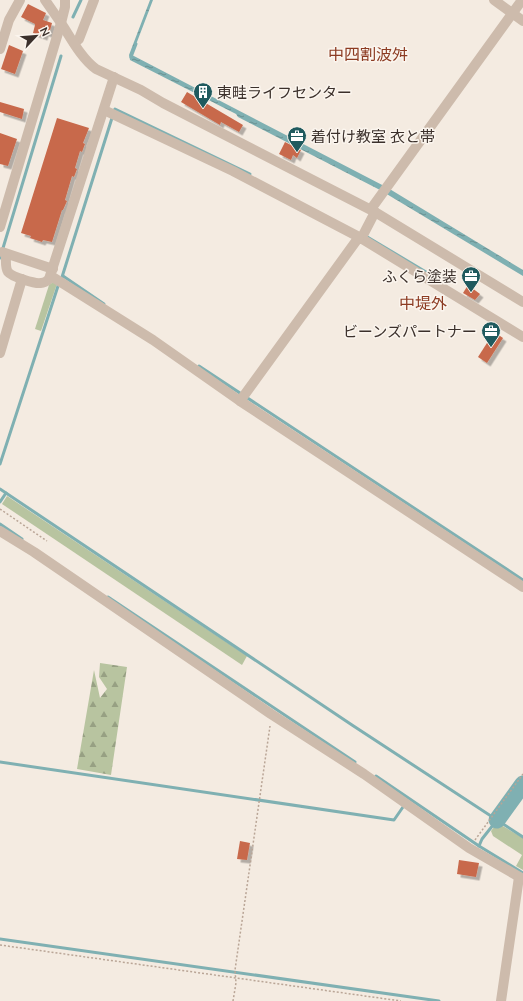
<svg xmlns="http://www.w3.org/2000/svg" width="523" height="1001" viewBox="0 0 523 1001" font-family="Mulish,'Noto Sans JP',sans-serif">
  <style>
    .grass { fill: #b8c4a0 }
    .forest { fill: url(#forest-firs) }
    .water { fill: url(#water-ripples) }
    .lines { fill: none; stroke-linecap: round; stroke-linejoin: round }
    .stream { stroke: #7fb0b2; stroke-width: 3 }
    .river { stroke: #7fb0b2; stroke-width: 17 }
    .building { fill: #c8694b; filter: url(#shadow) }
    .path { stroke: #b9a596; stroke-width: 1.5; stroke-dasharray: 2 2; stroke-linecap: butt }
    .minor { stroke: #cdbbac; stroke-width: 10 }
    .tertiary { stroke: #cdbbac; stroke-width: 10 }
    .labels { text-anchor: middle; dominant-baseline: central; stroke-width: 3; stroke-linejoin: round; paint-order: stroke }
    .poi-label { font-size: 15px; fill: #3b302b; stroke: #fbf5ee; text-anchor: start }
    .neighbourhood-label { font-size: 16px; fill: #8c3b22; stroke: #fbf5ee }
  </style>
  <defs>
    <pattern id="forest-firs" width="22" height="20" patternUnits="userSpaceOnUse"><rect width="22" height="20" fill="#b8c4a0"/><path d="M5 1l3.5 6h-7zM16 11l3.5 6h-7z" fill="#97a083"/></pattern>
    <pattern id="water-ripples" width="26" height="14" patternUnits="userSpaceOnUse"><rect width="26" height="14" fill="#7fb0b2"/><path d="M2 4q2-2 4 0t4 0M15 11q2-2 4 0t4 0" fill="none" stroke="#699091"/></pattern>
    <filter id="shadow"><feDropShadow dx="3.5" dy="3.5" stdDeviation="0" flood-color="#0004"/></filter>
  </defs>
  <rect width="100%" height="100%" fill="#f4ebe1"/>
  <g class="grass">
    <polygon points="53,282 57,284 41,331 35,329 49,285"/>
    <polygon points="7,496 247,656 242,665 2,504"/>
    <polygon points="501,825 523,838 523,870 516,866 522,855 493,836 491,831 494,827"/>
  </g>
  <polygon class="forest" points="100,663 127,667 111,775 77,769 94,670 100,698 107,689 99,677"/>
  <polygon class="water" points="150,0 153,0 132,55 388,188 523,270 523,276 380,190 238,117 236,114 130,60 129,55"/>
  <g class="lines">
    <g class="stream">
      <polyline points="73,17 81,0"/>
      <polyline points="131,57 136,44"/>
      <polyline points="114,111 115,109 250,174"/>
      <polyline points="364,235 426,272"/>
      <polyline points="0,258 61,56"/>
      <polyline points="63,276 104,304"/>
      <polyline points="62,277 112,118"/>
      <polyline points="199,366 523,580"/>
      <polyline points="0,464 59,283"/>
      <polyline points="0,489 352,725 523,837"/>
      <polyline points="0,502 6,493"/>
      <polyline points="0,524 22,539"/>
      <polyline points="108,597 355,762"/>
      <polyline points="0,762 394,820 403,807"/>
      <polyline points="376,776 479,846 523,873"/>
      <polyline points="479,846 482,839 497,820"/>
      <polyline points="0,939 439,1001"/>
    </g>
    <polyline class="river" points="497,820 523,784"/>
  </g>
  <g class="building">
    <polygon points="28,4 46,13 43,20 52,23 49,34 45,33 44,37 33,33 35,25 35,24 21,17"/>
    <polygon points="9,45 23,51 15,74 1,69"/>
    <polygon points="187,92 243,125 239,132 221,122 220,125 181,102"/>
    <polygon points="0,102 24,109 22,119 0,112"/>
    <polygon points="57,118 89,128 83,143 85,144 82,152 80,151 75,168 77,169 74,177 72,176 65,200 67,201 63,210 62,210 52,242 43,240 42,242 30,238 31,236 21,233"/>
    <polygon points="0,133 17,139 8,166 0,164"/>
    <polygon points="285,142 301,150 297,158 293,155 291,160 279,154"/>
    <polygon points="468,285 480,294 475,300 463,293"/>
    <polygon points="494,332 503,338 487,363 478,357"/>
    <polygon points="240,841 250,843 247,860 237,859"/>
    <polygon points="459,860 479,863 476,877 457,874"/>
  </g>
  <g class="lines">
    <g class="path">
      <polyline points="0,509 47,541"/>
      <polyline points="475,840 523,774"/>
      <polyline points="0,945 401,1001"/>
      <polyline points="233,1001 236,983 235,970 270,726"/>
    </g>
    <g class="minor">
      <polyline points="45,0 61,23"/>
      <polyline points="494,0 523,21"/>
      <polyline points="61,23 65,7 65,0"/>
      <polyline points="74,43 79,39 94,0"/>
      <polyline points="0,49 9,20 20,0"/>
      <polyline points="104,110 233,171 359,237 523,337"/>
      <polyline points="371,209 522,0"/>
      <polyline points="361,239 375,212"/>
      <polyline points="2,252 53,269"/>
      <path d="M6,254C6,259 5,268 8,272C12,277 35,284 41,283C45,283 47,281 49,279L114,77"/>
      <polyline points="51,276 153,340 240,401 523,587"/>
      <polyline points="0,353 22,279"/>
      <polyline points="240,401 359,237"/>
      <polyline points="0,531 34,552 271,714 364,774 469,848 523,879"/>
      <polyline points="501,1001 519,877"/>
    </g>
    <g class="tertiary">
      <path d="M61,23C71,38 81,58 96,69L141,90L163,103L375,212L523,302"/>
      <polyline points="0,227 61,23"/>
    </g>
  </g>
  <defs>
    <symbol id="building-pin" viewBox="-11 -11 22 30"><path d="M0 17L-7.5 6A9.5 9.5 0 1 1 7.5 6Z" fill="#1f5a5e" stroke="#fbf5ee"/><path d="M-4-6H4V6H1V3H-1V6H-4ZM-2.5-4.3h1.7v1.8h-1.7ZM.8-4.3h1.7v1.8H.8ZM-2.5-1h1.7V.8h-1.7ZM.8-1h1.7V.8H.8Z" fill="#fff"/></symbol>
    <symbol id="office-pin" viewBox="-11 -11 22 30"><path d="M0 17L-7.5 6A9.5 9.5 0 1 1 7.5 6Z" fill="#1f5a5e" stroke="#fbf5ee"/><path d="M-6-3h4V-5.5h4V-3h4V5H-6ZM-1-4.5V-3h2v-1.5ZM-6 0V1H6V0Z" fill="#fff"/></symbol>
  </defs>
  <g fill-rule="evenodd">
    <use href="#building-pin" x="192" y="81" width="22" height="30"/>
    <use href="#office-pin" x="286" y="125" width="22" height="30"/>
    <use href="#office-pin" x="460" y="265" width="22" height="30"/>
    <use href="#office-pin" x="480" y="320" width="22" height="30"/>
  </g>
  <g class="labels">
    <g class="poi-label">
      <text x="217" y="92">東畦ライフセンター</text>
      <text x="311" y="136">着付け教室 衣と帯</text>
      <text x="457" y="276" text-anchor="end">ふくら塗装</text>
      <text x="477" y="331" text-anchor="end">ビーンズパートナー</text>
    </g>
    <g class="neighbourhood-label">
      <text x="368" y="54">中四割波舛</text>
      <text x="423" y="303">中堤外</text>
    </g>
  </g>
  <g transform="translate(36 36) rotate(64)" stroke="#fbf5ee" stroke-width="3" paint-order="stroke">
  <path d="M0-3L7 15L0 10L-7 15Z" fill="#3b302b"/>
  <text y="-6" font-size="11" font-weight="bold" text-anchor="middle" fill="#3b302b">N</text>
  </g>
</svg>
